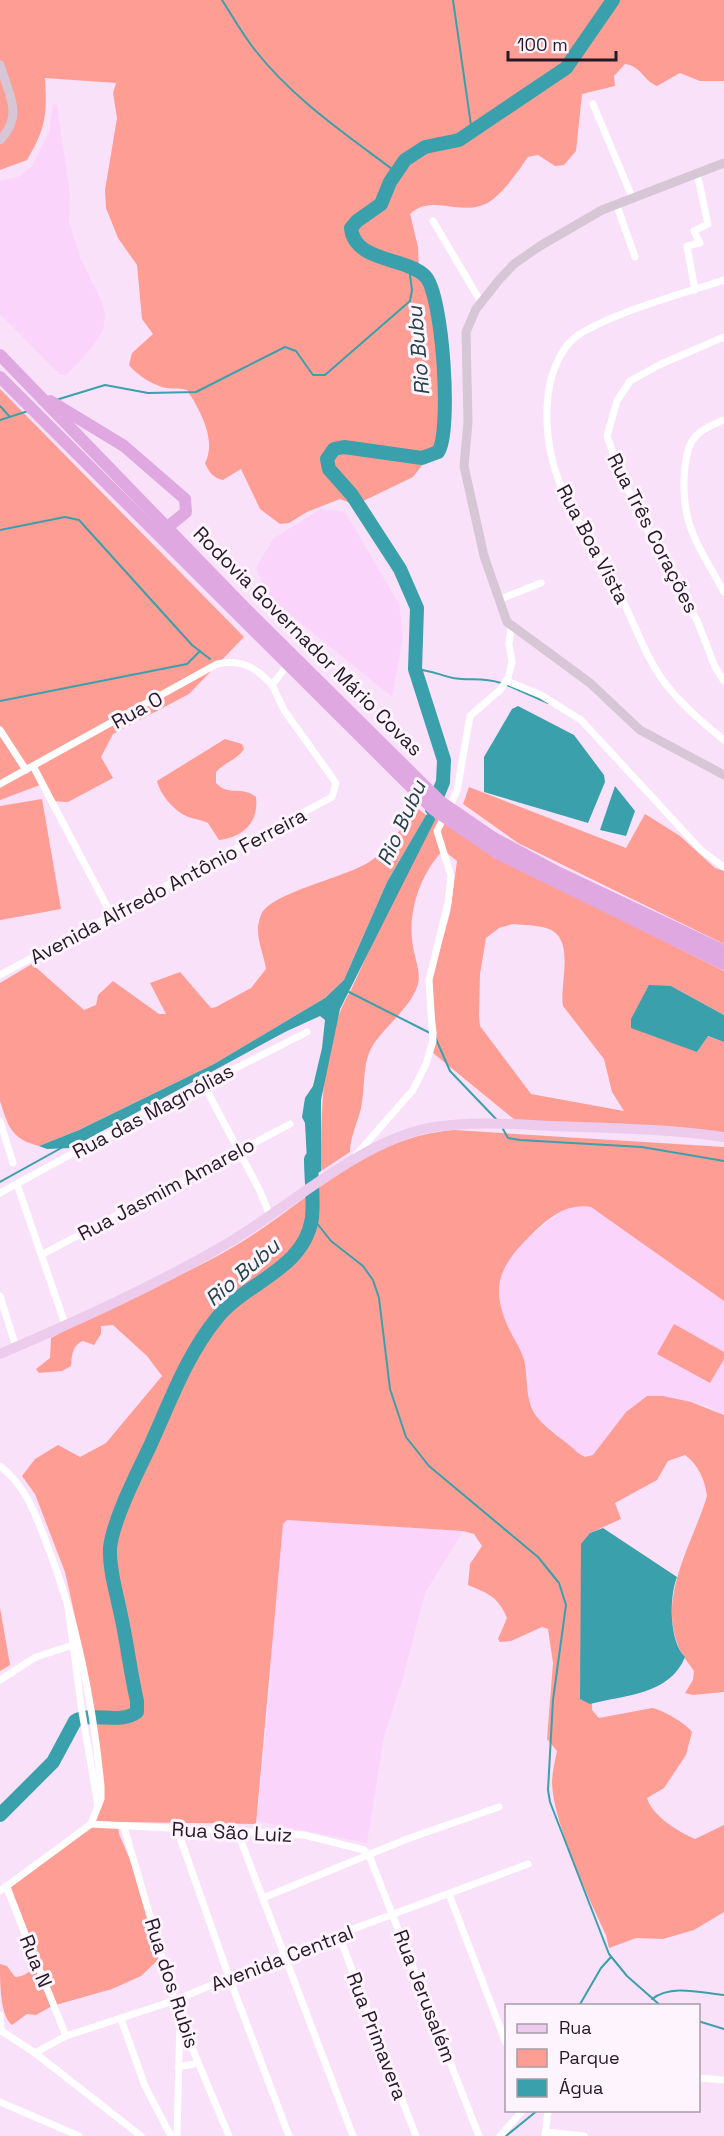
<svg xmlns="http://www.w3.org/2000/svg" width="724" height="2136" viewBox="0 0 724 2136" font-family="'Space Grotesk',sans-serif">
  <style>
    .built { fill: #fad4fb }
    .green { fill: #fe9d94; fill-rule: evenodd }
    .water { fill: #3aa0ac }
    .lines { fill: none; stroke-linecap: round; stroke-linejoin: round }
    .stream { stroke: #3aa0ac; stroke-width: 2 }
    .river { stroke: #3aa0ac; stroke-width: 14 }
    .street { stroke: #fff; stroke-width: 7 }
    .secondary { stroke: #d6c6d6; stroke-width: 9 }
    .primary { stroke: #eccbed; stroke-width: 10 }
    .highway { stroke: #e0a8e1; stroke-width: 12 }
    .labels { text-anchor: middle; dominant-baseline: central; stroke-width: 6; stroke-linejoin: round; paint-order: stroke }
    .street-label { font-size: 20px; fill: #271827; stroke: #fdf4fd }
    .water-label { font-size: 21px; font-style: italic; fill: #244347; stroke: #fdf4fd }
  </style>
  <rect width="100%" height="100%" fill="#fae1fa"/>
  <g class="built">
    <polygon points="53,104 57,105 70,194 69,222 80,257 103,305 105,317 103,331 90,350 66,375 60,375 0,314 0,181 20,176 32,166 49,132"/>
    <polygon points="320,509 345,512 399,604 403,636 392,697 269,597 256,568 273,539"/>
    <polygon points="580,1205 591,1207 724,1301 724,1415 707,1406 680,1400 618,1423 601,1448 590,1457 578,1453 537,1418 527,1395 529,1379 523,1359 499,1306 498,1287 506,1261 529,1237 563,1210"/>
    <polygon points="286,1520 463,1531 425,1593 404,1674 384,1736 367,1843 257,1821 271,1683 270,1644 283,1524"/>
  </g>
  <g class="green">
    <path d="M0,0H608L606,4L612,10L620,0H724V81H700L680,73L657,86C643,80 641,66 625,64L614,76L615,86L582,94L576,151L564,165L555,166L538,155L528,157C518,171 500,199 483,205C458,215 431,194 410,214L418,247L419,273L439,297L448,380L446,424L443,438L413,477L355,505L340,499L307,512L289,523L280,524L260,509L241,469L223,480C213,478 209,472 205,463C217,440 200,410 187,390C178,387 170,390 162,387C150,383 137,375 129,365L132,353L153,334L142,319L137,265L118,238L106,208L105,190L117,118L113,93L116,83L45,78C47,115 46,128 27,160L0,170Z"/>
    <polygon points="0,389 244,637 189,694 113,734 101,757 113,778 68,802 48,801 40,785 0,800"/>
    <path d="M225,739L242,744L244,749C237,760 225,762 216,772V783C229,797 241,785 256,797C259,823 243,837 219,840L208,823C200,819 191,819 184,815C173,809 160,794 157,781Z"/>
    <polygon points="469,787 626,848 645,814 680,836 715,868 724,871 724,944 518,843 463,804"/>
    <polygon points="42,799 61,909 0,920 0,806"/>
    <path d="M415,806L426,815L387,882L344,980L325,998L214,1064L79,1130L39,1146C11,1139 8,1126 0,1101V983L32,964L84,1010L96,1005L98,995L113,981L159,1014H166L150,983L180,972L211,1008L216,1007L251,988L266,969C263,950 253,934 261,915C270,892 350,877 372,860C390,847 404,825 415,806Z"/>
    <path d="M433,812L626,922L724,971V1015L671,986L697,1052L707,1036L724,1042V1133L515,1120L433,1053L437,1033L430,994L432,978L450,913L457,861L443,850C420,875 407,912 413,947C415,959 422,975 417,987C410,1007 388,1024 375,1042C361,1061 366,1086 361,1108C358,1122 350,1137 350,1152L321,1171C321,1115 321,1039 351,990ZM513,924C523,925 536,925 546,928C577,937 559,983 563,1006L604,1059L612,1092L624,1111L531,1094L480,1026L479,1017L480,974L486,938L499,928Z"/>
    <path d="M454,1130L724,1147V1301L591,1207C568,1203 551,1216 535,1231C500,1265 488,1285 510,1331C515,1341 521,1349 524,1360C529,1380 524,1400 537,1417C548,1431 565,1440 578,1453L585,1457L593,1455L626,1412L647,1396H663L691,1402L724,1415V1692L693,1695L685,1693L693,1680L694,1671C690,1665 684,1658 681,1652C655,1599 692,1546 707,1496C705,1480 698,1464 685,1455L668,1461L657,1480L615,1503L621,1519L590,1533L580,1699L592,1703V1710L599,1718L652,1708C661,1709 687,1724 692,1732L686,1755L664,1788L647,1798C652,1816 679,1832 695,1839L724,1825V1912L694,1930L663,1939L636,1938L609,1948L606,1935C589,1899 553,1822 552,1783C552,1773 555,1761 557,1751L547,1739L553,1663L548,1629L542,1627L511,1641L500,1642L498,1639L507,1618C498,1596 487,1593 468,1585L470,1564L482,1546L474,1534L463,1531L287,1520L283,1524L256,1824L124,1822L118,1825L119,1834L137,1876L159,1959L141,1976L112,1989L52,2006L36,2015L27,2014L12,2025C0,2016 0,1982 0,1964L7,1966L15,1977C22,1977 31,1973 33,1965C37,1948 17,1905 11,1887L81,1834L101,1803L86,1666L65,1572L35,1494L22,1476L35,1459L58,1445L80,1457L106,1443L162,1376L147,1356L113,1325L101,1326V1334L94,1345L83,1341C72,1345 72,1356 71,1366L62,1371L39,1373L36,1369L50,1358L51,1338C110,1304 176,1281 235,1246C310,1202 361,1138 454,1130Z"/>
    <polygon points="674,1324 724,1352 724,1359 710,1383 657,1354"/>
    <polygon points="0,1608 10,1665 0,1671"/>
  </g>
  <g class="water">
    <polygon points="518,706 574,735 604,775 605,782 588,823 484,792 484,757 512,709"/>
    <polygon points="615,786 635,811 626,836 600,830"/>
    <polygon points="433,812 435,820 340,1009 321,1100 321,1171 308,1180 305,1123 302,1117 305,1098 313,1086 322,1048 325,1020 320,1016 285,1032 71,1148 47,1149 39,1146 79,1130 214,1064 325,998 344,980 387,882 426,815"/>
    <polygon points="649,985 671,986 724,1015 724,1042 708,1036 697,1052 631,1028 631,1019"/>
    <path d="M603,1528L677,1577C669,1597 669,1641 685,1657C670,1695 624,1695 590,1704L580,1699L581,1544L590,1533Z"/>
  </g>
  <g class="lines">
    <g class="stream">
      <path d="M222,0C233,17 243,35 255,50C293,99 347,135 396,172"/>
      <polyline points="453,0 472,132"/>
      <polyline points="56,400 105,385 148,393 196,392 285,347 296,351 313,375 325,375 410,301 412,290 409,267"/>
      <polyline points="0,406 10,417"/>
      <polyline points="0,420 28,411"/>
      <polyline points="0,530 65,517 79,520 192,645 210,659"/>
      <path d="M415,669C429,670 440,675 453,678C470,681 482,677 501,683"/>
      <polyline points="507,685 548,703"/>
      <polyline points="0,701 187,664 200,651"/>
      <polyline points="349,992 430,1033"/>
      <polyline points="436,1039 450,1071 496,1119"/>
      <polyline points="503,1129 508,1138 520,1140 642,1147 724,1161"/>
      <polyline points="0,1182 63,1147"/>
      <polyline points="312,1217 331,1241 363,1266 373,1280 379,1298 390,1389 406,1437 429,1466 538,1557 559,1583 566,1605 553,1700 548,1790 550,1802 609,1954 627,1976 661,2006"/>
      <path d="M652,1999C672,1984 701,1993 724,1995"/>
      <polyline points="579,2006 601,1968 611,1957"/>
      <polyline points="698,2021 724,2029"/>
      <polyline points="506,2136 538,2110"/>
    </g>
    <g class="river">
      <path d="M432,809L443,782L444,760L415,669L417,608L400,569L352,495L329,469L327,459L334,449L344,447L422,458L438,452C452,433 443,293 425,276C406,257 354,262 351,228L357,221L381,204L390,182L405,160L425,147L459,140L566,68L613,0"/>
      <path d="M0,1815L53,1762L75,1721C93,1711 120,1725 137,1712V1701C130,1671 127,1641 120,1611C116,1591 109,1569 110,1548C113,1520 137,1473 150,1446C170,1402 186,1356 217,1318C247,1281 304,1270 312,1218C314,1199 311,1178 311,1159"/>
    </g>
    <g class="street">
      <polyline points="593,104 632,197"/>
      <polyline points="616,203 635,257"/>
      <polyline points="433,221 481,302"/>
      <path d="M724,280C689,292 591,318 569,343C537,382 544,448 563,491C579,527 602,560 620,595C636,626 646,660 668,687C685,708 704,724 724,740"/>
      <polyline points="695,290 687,246 700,243 694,231 708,224 697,173"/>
      <polyline points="724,337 661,364 630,381 617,401 607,436 621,476 675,586 697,620 715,667 724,681"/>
      <path d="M724,420C715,424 703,428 696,436C688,444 687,455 685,466C679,524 698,544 724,592"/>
      <polyline points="498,600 541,583"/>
      <polyline points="507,681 541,695 581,720 701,850 724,867"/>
      <polyline points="0,730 26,770"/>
      <polyline points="33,766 111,914"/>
      <path d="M0,784L217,664C241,659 256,667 272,685"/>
      <polyline points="0,975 332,797 336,783 284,710 272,685 288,664"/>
      <polyline points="204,1085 260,1191 270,1216"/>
      <polyline points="0,1121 13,1163"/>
      <polyline points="356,1155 413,1090 426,1064 433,1041 429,980 448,903 451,876 437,831 457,791 470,716 500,690 508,678 512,662 509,644 511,627"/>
      <polyline points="17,1184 65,1324"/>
      <polyline points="0,1193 145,1114 307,1032"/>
      <polyline points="43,1254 290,1124"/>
      <polyline points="0,1296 16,1347"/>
      <path d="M0,1466C27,1487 36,1516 48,1547C78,1624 93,1704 101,1786V1799L91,1824L0,1891"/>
      <polyline points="68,1607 82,1712 98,1806"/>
      <polyline points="0,1680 36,1657 76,1644"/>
      <polyline points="91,1824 304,1835 364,1850 369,1855 479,2136"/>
      <polyline points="124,1827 180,2019 229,2136"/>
      <polyline points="177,1829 229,1977 289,2136"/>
      <polyline points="238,1833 353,2136"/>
      <polyline points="6,1886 66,2036"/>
      <polyline points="449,1894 506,2043"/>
      <polyline points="263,1898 407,1839 499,1807"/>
      <polyline points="339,1936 416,2136"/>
      <polyline points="0,2015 1,2031"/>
      <polyline points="121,2019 145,2086 171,2136"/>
      <polyline points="0,2030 35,2053 141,2136"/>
      <polyline points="35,2053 66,2036 176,2000 283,1955 528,1864"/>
      <polyline points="178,2067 198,2063"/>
      <polyline points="698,2078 724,2080"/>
      <polyline points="0,2102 79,2136"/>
      <polyline points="546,2132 584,2136"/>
      <polyline points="545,2135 548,2110"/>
      <polyline points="177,2136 180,2021"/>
      <polyline points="500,2136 523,2110"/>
    </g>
    <g class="secondary">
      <path d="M0,65C9,95 24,115 0,140"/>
      <polyline points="724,163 602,210 540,246 514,264 499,280 476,309 466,332 468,422 464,466 484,556 507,622 590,683 640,730 724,775"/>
    </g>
    <path class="primary" d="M0,1354C79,1320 159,1284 233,1240C291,1205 362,1141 429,1128C469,1121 511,1124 552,1126C609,1128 667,1129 724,1137"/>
    <g class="highway">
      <polyline points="0,355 243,606 441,802 492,837 557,872 724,951"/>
      <polyline points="0,377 433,809 497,853 724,964"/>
      <polyline points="50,401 124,446 185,499 186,512 164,530"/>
    </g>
  </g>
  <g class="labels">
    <g class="street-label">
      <text transform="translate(653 533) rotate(63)">Rua Três Corações</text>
      <text transform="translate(593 544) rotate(62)">Rua Boa Vista</text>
      <text transform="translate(308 641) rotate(45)">Rodovia Governador Mário Covas</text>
      <text transform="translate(137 710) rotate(-29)">Rua O</text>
      <text transform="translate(168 886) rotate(-28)">Avenida Alfredo Antônio Ferreira</text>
      <text transform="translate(153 1111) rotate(-28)">Rua das Magnólias</text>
      <text transform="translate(166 1189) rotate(-28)">Rua Jasmim Amarelo</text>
      <text transform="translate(232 1832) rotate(3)">Rua São Luiz</text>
      <text transform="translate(282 1958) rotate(-21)">Avenida Central</text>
      <text transform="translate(36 1961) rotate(68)">Rua N</text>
      <text transform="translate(172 1983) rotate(72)">Rua dos Rubis</text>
      <text transform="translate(425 1996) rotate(69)">Rua Jerusalém</text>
      <text transform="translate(377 2036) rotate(69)">Rua Primavera</text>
    </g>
    <g class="water-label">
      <text transform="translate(418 351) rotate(-95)">Rio Bubu</text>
      <text transform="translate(401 823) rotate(-66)">Rio Bubu</text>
      <text transform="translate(242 1272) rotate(-41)">Rio Bubu</text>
    </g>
  </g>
  <rect x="505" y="2004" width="195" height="108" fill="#fdf4fd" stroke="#a79ca7" stroke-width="1.5"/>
  <rect x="517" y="2024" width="30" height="9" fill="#eccbed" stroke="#a79ca7" stroke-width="1.5"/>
  <text x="559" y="2034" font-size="18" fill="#271827">Rua</text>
  <rect x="517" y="2049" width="30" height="18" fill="#fe9d94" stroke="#a79ca7" stroke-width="1.5"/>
  <text x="559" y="2064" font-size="18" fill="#271827">Parque</text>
  <rect x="517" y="2079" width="30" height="18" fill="#3aa0ac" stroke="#a79ca7" stroke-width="1.5"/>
  <text x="559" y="2094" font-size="18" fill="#271827">Água</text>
  <path d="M508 51v9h108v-9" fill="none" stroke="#271827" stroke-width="3"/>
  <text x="517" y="51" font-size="18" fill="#271827" stroke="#fdf4fd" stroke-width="4.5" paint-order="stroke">100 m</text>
</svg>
